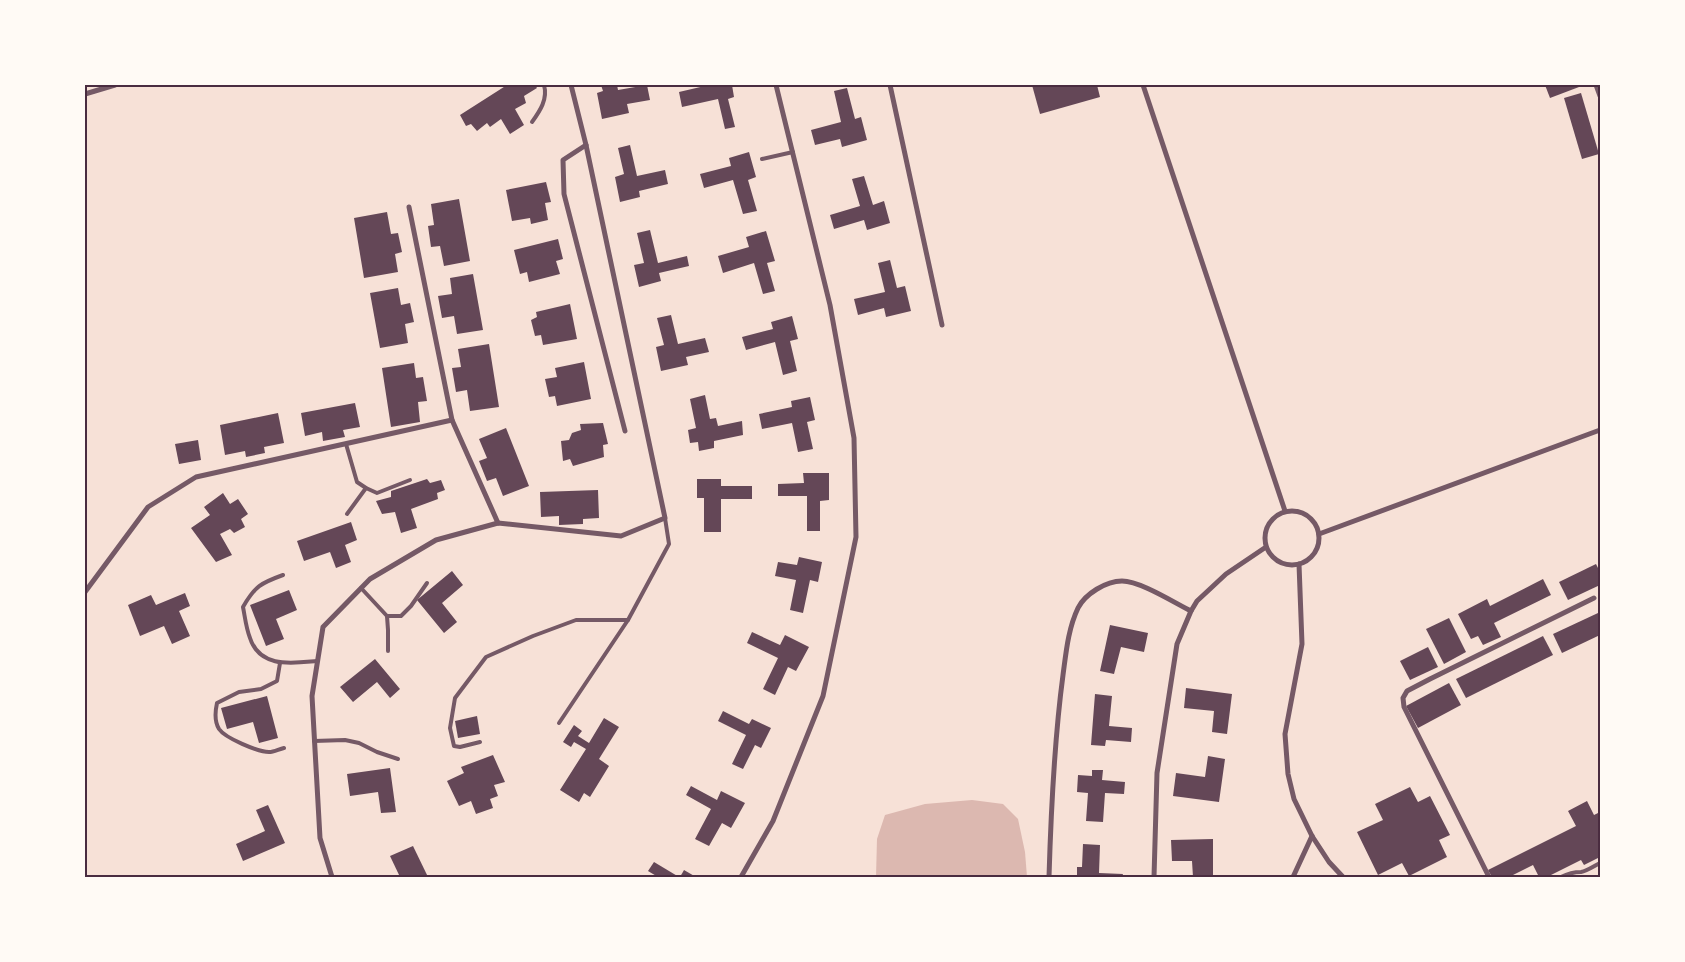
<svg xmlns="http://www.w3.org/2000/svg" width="1685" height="962" viewBox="0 0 1685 962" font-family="Mulish,sans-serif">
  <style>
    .water { fill: #dcb8b0 }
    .building { fill: #644757 }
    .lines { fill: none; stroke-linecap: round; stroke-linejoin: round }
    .service { stroke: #755966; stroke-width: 4 }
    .minor { stroke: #755966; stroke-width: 5 }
    .neatline { fill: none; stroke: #4a2c40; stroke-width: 2 }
  </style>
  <rect width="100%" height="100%" fill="#f7e1d7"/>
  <polygon class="water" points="972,800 1003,804 1018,819 1025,852 1027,877 876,877 877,839 885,815 925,804"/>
  <g class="building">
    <polygon points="507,85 535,85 537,88 524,96 526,103 515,109 524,125 510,134 501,119 490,127 487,123 477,131 471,124 466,126 460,115"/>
    <polygon points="601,85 617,85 618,90 647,85 650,100 627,104 629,113 602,119 597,93 603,91"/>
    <polygon points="709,85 732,85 734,97 728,99 735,127 725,129 718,99 682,107 679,92"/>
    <polygon points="1032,85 1097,85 1100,97 1040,114"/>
    <polygon points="1545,85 1579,85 1579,87 1550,98"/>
    <polygon points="847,88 855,119 861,117 867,140 842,147 840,139 815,145 811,130 841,122 834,91"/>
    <polygon points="1581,93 1599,154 1582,159 1564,98"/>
    <polygon points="630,145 637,176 665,170 668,184 639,191 640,197 620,202 615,177 624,174 618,148"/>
    <polygon points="749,152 756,177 748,180 757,211 743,214 733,180 704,188 700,174 731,166 729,158"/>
    <polygon points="864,176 873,205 884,201 890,223 867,230 864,220 834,229 830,215 860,206 852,179"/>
    <polygon points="546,182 551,202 545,203 548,220 531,224 530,218 512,221 506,190"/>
    <polygon points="459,199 470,261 444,266 440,246 431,247 428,226 434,225 431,204"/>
    <polygon points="387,212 391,234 398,233 402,252 395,254 398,272 364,278 354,218"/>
    <polygon points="650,230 658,263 687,256 689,266 659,273 661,281 639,287 634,265 644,263 637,233"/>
    <polygon points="766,231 775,261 767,263 775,291 763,294 754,263 723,273 718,256 749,247 746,237"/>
    <polygon points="558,239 563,259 556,261 560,274 529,282 527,272 520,274 514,250"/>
    <polygon points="890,260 897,288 905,286 911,311 886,317 884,308 858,315 854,299 885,292 878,263"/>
    <polygon points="473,274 483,330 457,334 454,316 442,318 438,296 452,294 450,278"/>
    <polygon points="398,288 401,305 410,303 414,322 405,324 408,343 380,348 370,293"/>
    <polygon points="570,304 577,339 543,345 541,335 535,336 531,320 537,317 536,312"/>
    <polygon points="671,315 678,344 705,338 709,352 686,357 688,365 661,371 656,347 664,345 657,318"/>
    <polygon points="792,316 798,339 790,341 797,371 783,375 775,342 746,350 742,337 773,329 771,322"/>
    <polygon points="489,344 499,407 470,411 467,390 456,392 452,368 461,367 458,349"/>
    <polygon points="584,362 591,399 557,406 555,396 549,397 545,379 557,377 555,368"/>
    <polygon points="414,363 416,378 423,377 427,401 418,402 420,422 391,427 382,368"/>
    <polygon points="705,395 710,419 716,418 718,426 742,421 743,435 714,441 714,448 699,451 698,442 690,443 688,430 696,428 690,399"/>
    <polygon points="810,397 815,420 807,422 813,449 798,452 792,423 762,429 759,414 792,407 791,401"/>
    <polygon points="355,403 360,427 343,430 345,437 323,441 322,432 305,436 301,413"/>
    <polygon points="278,413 284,443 264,447 265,453 246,457 245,451 225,455 220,425"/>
    <polygon points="603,423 608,444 603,445 604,457 573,466 570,459 563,461 561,441 569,440 572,433 581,430 580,424"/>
    <polygon points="506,428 529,486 503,496 496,478 487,481 479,461 487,458 479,439"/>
    <polygon points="198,440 201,460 179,464 175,444"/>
    <polygon points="803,473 829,473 829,500 820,501 820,531 807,531 807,496 778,496 778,484 804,483"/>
    <polygon points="427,479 430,483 441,480 445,490 437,493 438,499 411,509 417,528 401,533 395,512 382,514 376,501 391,497 391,491"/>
    <polygon points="697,479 721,479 721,486 752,486 752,499 721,499 721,532 704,532 704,498 697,498"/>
    <polygon points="598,490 599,518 583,519 583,524 559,525 559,516 541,517 540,492"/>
    <polygon points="223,493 230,504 238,499 248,514 241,519 245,527 234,533 230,529 220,534 232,555 216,562 191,528 210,515 204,507"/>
    <polygon points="351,522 357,540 345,545 351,562 336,568 330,552 304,561 297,541"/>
    <polygon points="799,557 822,562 818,582 810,580 803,613 790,610 796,580 775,576 778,562 797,565"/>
    <polygon points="1596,564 1600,572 1600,585 1568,600 1559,582"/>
    <polygon points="452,571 463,585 442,603 457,622 444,633 417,600"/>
    <polygon points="1543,579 1551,595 1494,623 1501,637 1483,645 1478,636 1471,639 1458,614 1487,599 1490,606"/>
    <polygon points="289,590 297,610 276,619 284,639 266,646 250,605"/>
    <polygon points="185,593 190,606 179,611 190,636 172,644 164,626 140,636 128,605 151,595 156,605"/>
    <polygon points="1598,613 1600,617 1600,635 1562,653 1553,634"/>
    <polygon points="1449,618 1466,652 1444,664 1426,629"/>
    <polygon points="1110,625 1148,633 1144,652 1121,647 1114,674 1100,671"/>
    <polygon points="752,632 780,645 785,635 809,647 796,671 788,667 775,695 763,689 778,658 747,643"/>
    <polygon points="1543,636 1553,655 1466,698 1456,679"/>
    <polygon points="1428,647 1438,667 1410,680 1400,661"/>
    <polygon points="375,659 400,689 390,698 377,682 353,702 340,687"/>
    <polygon points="1449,683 1461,705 1418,728 1406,706"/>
    <polygon points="1186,688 1232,694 1227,734 1212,732 1214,711 1184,708"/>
    <polygon points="1095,694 1112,696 1109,726 1132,728 1131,742 1106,740 1105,746 1091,745"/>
    <polygon points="267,696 278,738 259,743 253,722 227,729 221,708"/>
    <polygon points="723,711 749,724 752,719 771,728 761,748 755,745 743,769 732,764 746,735 718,721"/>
    <polygon points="477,716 480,734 458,738 455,721"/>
    <polygon points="604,718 619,727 599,759 609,766 590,797 584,793 579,802 560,790 586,749 574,742 571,747 563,742 574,725 582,731 578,736 589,743"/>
    <polygon points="493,755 505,782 494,785 498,796 490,799 493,808 476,814 471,801 459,806 447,781 464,773 461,767"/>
    <polygon points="1208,756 1225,759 1219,802 1173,796 1176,773 1205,777"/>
    <polygon points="390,768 396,812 381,813 378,792 350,796 347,774"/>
    <polygon points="1092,770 1103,770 1102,780 1125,782 1124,794 1105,793 1103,822 1086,821 1088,793 1077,792 1078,775 1092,776"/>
    <polygon points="691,786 717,800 721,791 745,803 731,828 722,823 709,846 695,839 711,809 686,795"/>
    <polygon points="1410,787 1418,802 1430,796 1450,835 1439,840 1447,857 1409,876 1402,863 1378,875 1357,832 1383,820 1375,804"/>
    <polygon points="1587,801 1594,815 1600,812 1600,857 1584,865 1581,860 1547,877 1539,877 1533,865 1509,877 1492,877 1488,870 1576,826 1568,811"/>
    <polygon points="268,805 285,843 243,861 236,844 265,831 256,810"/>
    <polygon points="1213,839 1213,877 1193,877 1192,861 1172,861 1171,840"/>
    <polygon points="1083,844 1100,845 1099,873 1123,874 1122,877 1077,877 1077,867 1082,867"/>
    <polygon points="413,846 428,877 400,877 390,856"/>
    <polygon points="654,862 679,877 658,877 648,871"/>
    <polygon points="684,870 696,877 680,877"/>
  </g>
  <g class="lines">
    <g class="service">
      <path d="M532,122C540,111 548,99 544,85"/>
      <polyline points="762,159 793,152"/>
      <polyline points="346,444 357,482 366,488 377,493 410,480"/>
      <polyline points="347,514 366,488"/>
      <path d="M283,575C261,583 255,586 243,607C245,617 246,628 250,638C260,669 293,663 317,661"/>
      <polyline points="361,588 387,616 388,630 388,651"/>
      <polyline points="387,616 401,616 411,606 427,583"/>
      <path d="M280,663L277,681L261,689L239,692L217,703C215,712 214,721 219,729C225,738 258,752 269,752C274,752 279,749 284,748"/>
      <polyline points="559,723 628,620 669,544 665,518"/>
      <polyline points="314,741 345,740 359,743 377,752 398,759"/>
      <polyline points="480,742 460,747 454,746 450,728 455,698 486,657 533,636 576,620 628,620"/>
      <path d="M1561,877C1569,873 1573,872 1581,872C1587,871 1594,866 1600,863"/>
    </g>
    <g class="minor">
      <polyline points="890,85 942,325"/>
      <polyline points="1143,85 1285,511"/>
      <polyline points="1596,85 1600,96"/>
      <polyline points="85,94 115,85"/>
      <polyline points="586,145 563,160 564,194 625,431"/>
      <polyline points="409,207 452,420 498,523"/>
      <circle cx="1292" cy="538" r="27"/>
      <polyline points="1319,534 1600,430"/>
      <polyline points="1299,564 1302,644 1285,734 1288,774 1294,799 1312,836 1329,862 1343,877"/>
      <polyline points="85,592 148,507 196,477 452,420"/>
      <polyline points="332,877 320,838 312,696 323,627 370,579 436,540 498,523 621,536 665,518 586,145 571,85"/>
      <polyline points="741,877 773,821 823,696 856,537 854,438 830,305 776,85"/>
      <path d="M1049,877C1051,810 1054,742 1063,675C1066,653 1068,629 1078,608C1085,594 1106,581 1122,581C1140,581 1173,602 1191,611"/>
      <polyline points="1154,877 1157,773 1177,644 1191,611 1197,601 1211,588 1226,574 1266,547"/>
      <polyline points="1293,877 1312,836"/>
      <polyline points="1489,877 1404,707 1403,698 1407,691 1430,679 1594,598"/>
    </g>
  </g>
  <rect width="1685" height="962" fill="none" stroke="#fffaf5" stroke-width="172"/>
  <rect x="86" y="86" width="1513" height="790" class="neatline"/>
</svg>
